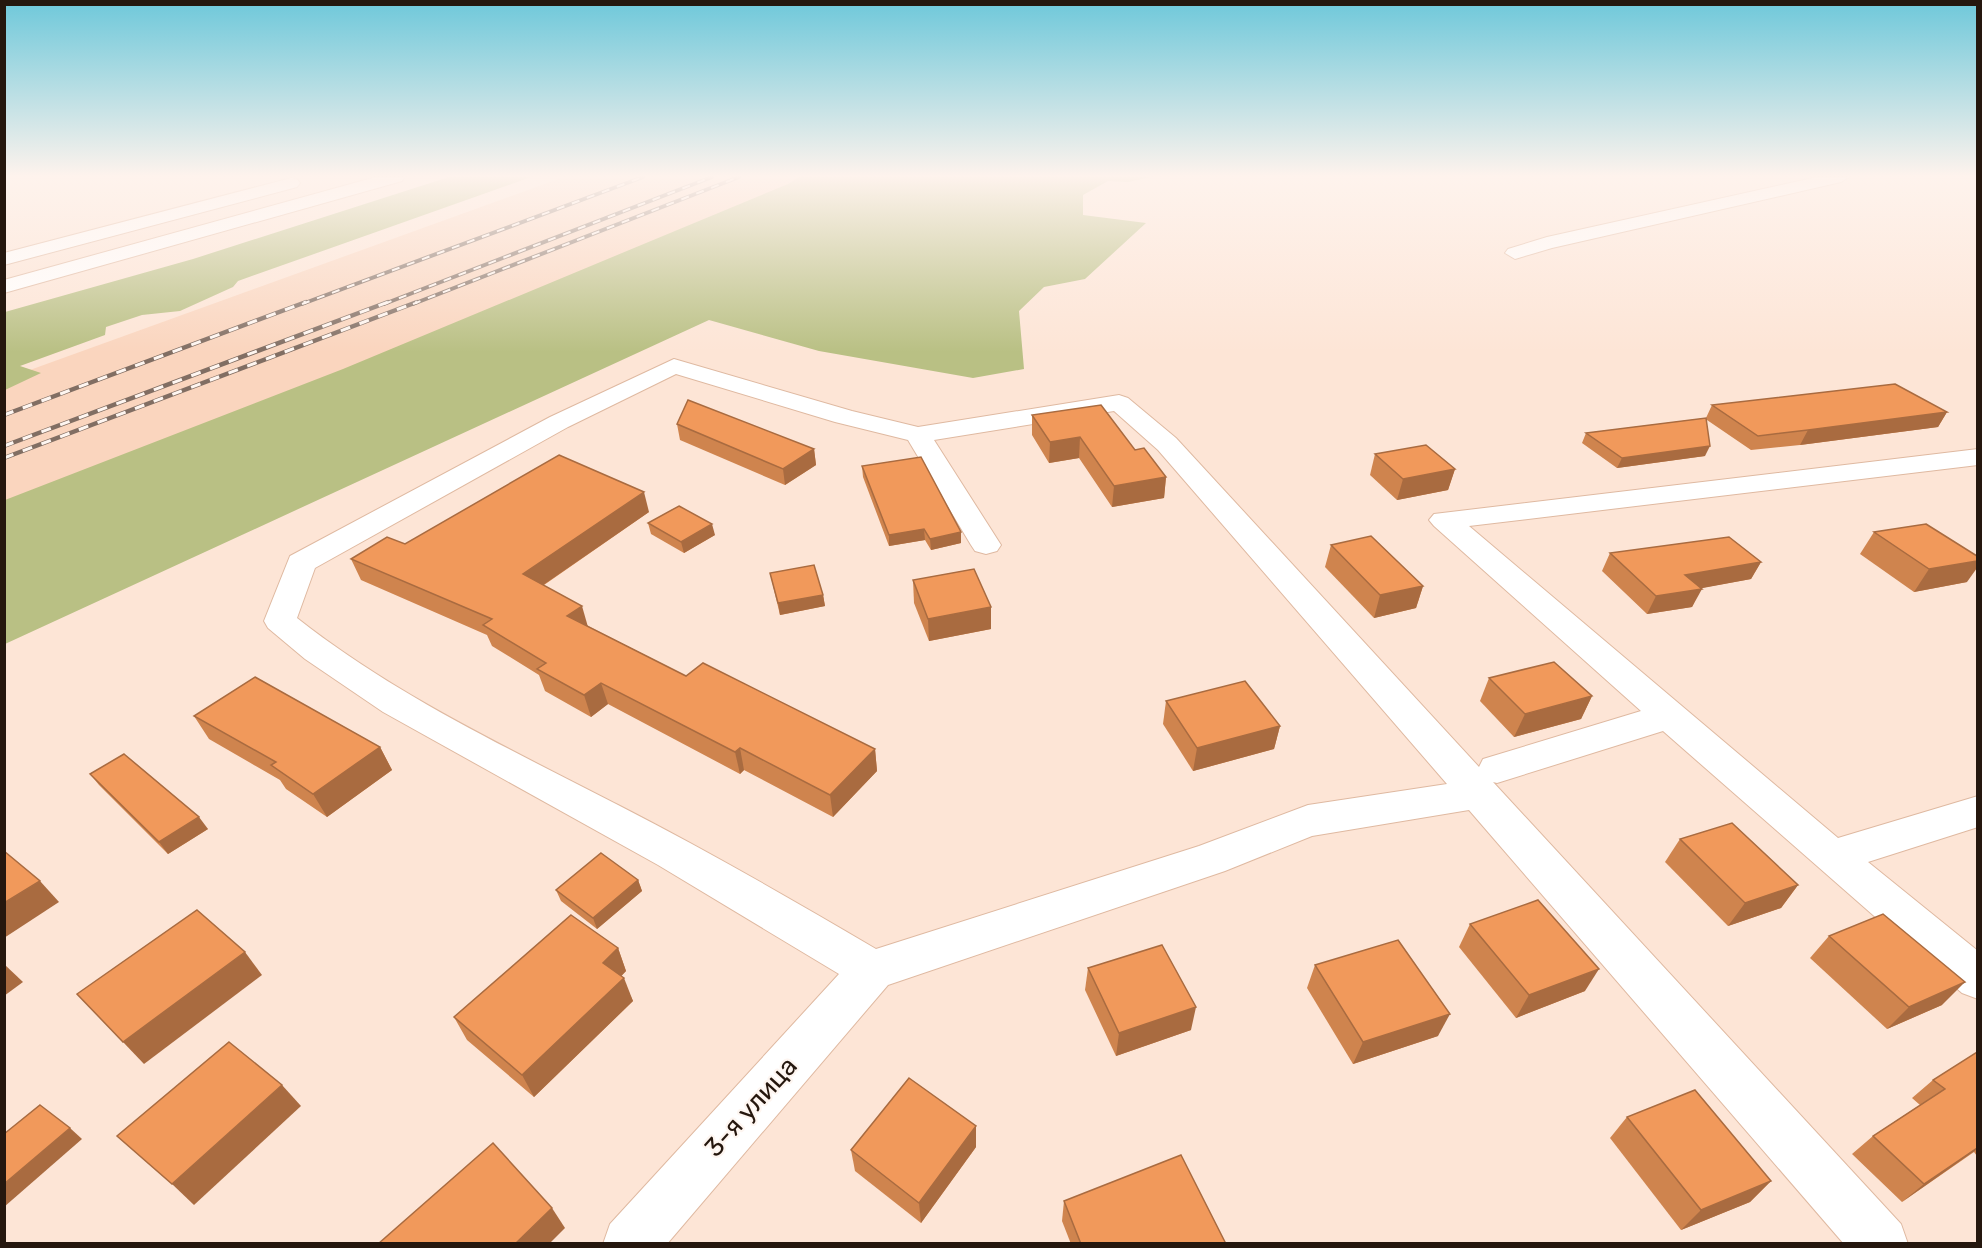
<svg xmlns="http://www.w3.org/2000/svg" width="1982" height="1248" viewBox="0 0 1982 1248" font-family="Rubik,sans-serif">
  <style>
    .built { fill: #fad5be }
    .green { fill: #b9c084 }
    .lines { fill: none; stroke-linecap: round; stroke-linejoin: round }
    .minor-casing { stroke: #dfb9a1; stroke-width: 2 }
    .highway-casing { stroke: #dfb9a1; stroke-width: 2 }
    .minor { fill: #fff; fill-rule: evenodd }
    .highway { fill: #fff; fill-rule: evenodd }
    .rail-far1-casing { stroke: #816e63; stroke-width: 4 }
    .rail-casing { stroke: #816e63; stroke-width: 4.5 }
    .rail-far1 { stroke: #fef6f1; stroke-width: 2; stroke-dasharray: 8; stroke-linecap: butt }
    .rail { stroke: #fef6f1; stroke-width: 3; stroke-dasharray: 10; stroke-linecap: butt }
    .wall { fill: #cf844e }
    .shaded-wall { fill: #a96b40 }
    .building { fill: #f1995b; stroke: #a96b40; stroke-width: 1.5 }
    .labels { text-anchor: middle; dominant-baseline: central; stroke-width: 4.5; stroke-linejoin: round; paint-order: stroke }
    .near-street-label { font-size: 26px; fill: #25170e; stroke: #fef6f1 }
  </style>
  <rect width="100%" height="100%" fill="#fde5d6"/>
  <polygon class="built" points="564,177 866,177 5,544 5,379"/>
  <g class="green">
    <polygon points="449,177 531,177 238,281 233,287 180,311 142,315 106,327 105,335 20,366 41,373 5,390 5,312 193,259"/>
    <polygon points="799,177 1151,177 1128,182 1108,181 1083,195 1083,215 1146,223 1085,279 1044,287 1019,311 1024,369 973,378 819,351 709,320 5,644 5,500 343,369 788,184"/>
  </g>
  <g class="lines">
    <defs>
      <g id="minor">
        <polygon points="1817,177 1849,177 1841,182 1552,248 1515,259 1505,253 1508,249 1547,237"/>
        <path d="M674,359L852,411L918,427L1119,395L1128,398L1176,438L1479,767L1483,759L1641,711L1434,526L1429,520L1434,514L1978,449V465L1469,526L1838,838L1978,796V827L1868,862L1978,951V999L1962,993L1663,731L1497,783L1493,782L1901,1224L1908,1244H1844L1469,810L1312,836L1225,871L888,985L667,1244H603L610,1224L839,974L658,865L383,712L305,659L268,628L264,621L290,556L550,417ZM676,374L835,422L908,440L971,545L975,551L986,554L997,551L1001,545L934,440L1114,411L1158,450L1447,784L1308,805L1199,846L876,949C791,899 706,850 618,805C508,748 396,696 297,618L315,568L568,427Z"/>
      </g>
      <g id="highway">
        <polygon points="376,177 404,177 402,181 4,293 4,280"/>
        <polygon points="291,178 297,179 300,183 297,187 4,265 4,253"/>
      </g>
    </defs>
    <use href="#minor" class="minor-casing"/>
    <use href="#highway" class="highway-casing"/>
    <use href="#minor" class="minor"/>
    <use href="#highway" class="highway"/>
    <defs>
      <g id="rail-far1">
        <polyline points="302,304 643,177"/>
        <polyline points="384,304 712,177"/>
        <polyline points="413,304 739,177"/>
      </g>
      <g id="rail">
        <polyline points="4,415 306,302"/>
        <polyline points="4,446 388,302"/>
        <polyline points="4,458 417,302"/>
      </g>
    </defs>
    <use href="#rail-far1" class="rail-far1-casing"/>
    <use href="#rail" class="rail-casing"/>
    <use href="#rail-far1" class="rail-far1"/>
    <use href="#rail" class="rail"/>
  </g>
  <g class="wall">
    <polygon points="1712,405 1947,412 1938,427 1800,445 1751,450 1707,420 1705,456 1617,468 1582,443 1586,433 1706,418"/>
    <polygon points="1032,415 1135,450 1166,477 1164,498 1112,507 1079,458 1049,463 1032,435"/>
    <polygon points="677,424 814,449 816,465 785,485 680,440"/>
    <polygon points="1375,454 1455,469 1448,490 1397,500 1370,475"/>
    <polygon points="862,466 961,532 961,543 931,550 925,540 889,546 863,477"/>
    <polygon points="649,512 544,585 588,626 686,676 875,749 877,771 833,817 744,770 740,774 608,704 591,717 545,691 539,675 492,646 487,635 361,580 351,559 405,544"/>
    <polygon points="648,523 715,535 684,553 651,534"/>
    <polygon points="1874,532 1967,582 1914,592 1860,554"/>
    <polygon points="1331,545 1423,586 1416,608 1374,618 1325,567"/>
    <polygon points="1610,553 1761,562 1751,579 1701,588 1692,607 1647,614 1602,571"/>
    <polygon points="770,573 823,595 825,606 780,615"/>
    <polygon points="913,580 991,607 991,629 929,641 914,603"/>
    <polygon points="1489,678 1592,696 1581,719 1514,737 1480,701"/>
    <polygon points="1166,701 1280,726 1274,749 1193,771 1163,724"/>
    <polygon points="194,716 380,747 392,770 327,817 286,789 280,780 209,739"/>
    <polygon points="90,774 208,829 168,854 99,785"/>
    <polygon points="1680,839 1798,885 1781,908 1728,926 1665,862"/>
    <polygon points="638,880 642,891 597,929 561,901 556,890"/>
    <polygon points="1470,924 1585,991 1516,1018 1459,947"/>
    <polygon points="1829,936 1942,1005 1887,1029 1810,958"/>
    <polygon points="618,948 626,971 621,976 633,1001 534,1097 467,1040 454,1017"/>
    <polygon points="1315,965 1438,1036 1353,1064 1307,988"/>
    <polygon points="1088,968 1191,1030 1116,1056 1085,990"/>
    <polygon points="1977,1053 1977,1156 1974,1152 1902,1202 1852,1154 1873,1136 1920,1105 1912,1098 1933,1080"/>
    <polygon points="1627,1117 1771,1181 1750,1202 1681,1230 1610,1138"/>
    <polygon points="976,1147 921,1223 855,1171 851,1150"/>
    <polygon points="1064,1201 1226,1244 1071,1244 1062,1221"/>
  </g>
  <g class="shaded-wall">
    <polygon points="1947,412 1938,427 1800,445 1808,430"/>
    <polygon points="1080,437 1079,458 1049,463 1050,442"/>
    <polygon points="1710,446 1705,456 1617,468 1622,458"/>
    <polygon points="814,449 816,465 785,485 783,469"/>
    <polygon points="1455,469 1448,490 1397,500 1403,479"/>
    <polygon points="1166,477 1164,498 1112,507 1114,486"/>
    <polygon points="644,492 649,512 530,594 523,574"/>
    <polygon points="712,524 715,535 684,553 681,542"/>
    <polygon points="924,529 925,540 889,546 889,535"/>
    <polygon points="961,532 961,543 931,550 930,539"/>
    <polygon points="1977,561 1977,568 1967,582 1914,592 1929,569"/>
    <polygon points="1761,562 1751,579 1676,593 1685,575"/>
    <polygon points="1423,586 1416,608 1374,618 1380,595"/>
    <polygon points="1702,589 1692,607 1647,614 1656,596"/>
    <polygon points="823,595 825,606 780,615 778,603"/>
    <polygon points="582,606 588,627 567,616"/>
    <polygon points="991,607 991,629 929,641 928,619"/>
    <polygon points="601,683 608,704 591,717 584,695"/>
    <polygon points="1592,696 1581,719 1514,737 1525,714"/>
    <polygon points="1280,726 1274,749 1193,771 1197,748"/>
    <polygon points="380,747 392,770 327,817 313,794"/>
    <polygon points="740,748 744,770 740,774 735,752"/>
    <polygon points="875,749 877,771 833,817 830,795"/>
    <polygon points="199,817 208,829 168,854 159,842"/>
    <polygon points="638,880 642,891 597,929 593,918"/>
    <polygon points="40,881 59,902 4,938 4,903"/>
    <polygon points="1798,885 1781,908 1728,926 1745,903"/>
    <polygon points="618,948 626,971 612,986 603,963"/>
    <polygon points="245,952 262,975 144,1064 123,1042"/>
    <polygon points="4,964 23,982 4,996"/>
    <polygon points="1599,969 1585,991 1516,1018 1529,995"/>
    <polygon points="624,978 633,1001 534,1097 522,1075"/>
    <polygon points="1965,982 1942,1005 1887,1029 1909,1007"/>
    <polygon points="1196,1007 1191,1030 1116,1056 1119,1033"/>
    <polygon points="1450,1014 1438,1036 1353,1064 1363,1042"/>
    <polygon points="282,1085 301,1106 194,1205 172,1184"/>
    <polygon points="976,1126 976,1147 921,1223 919,1203"/>
    <polygon points="70,1128 82,1139 4,1207 4,1184"/>
    <polygon points="1977,1148 1977,1149 1902,1202 1924,1184"/>
    <polygon points="1771,1181 1750,1202 1681,1230 1701,1210"/>
    <polygon points="552,1208 565,1228 549,1244 515,1244"/>
  </g>
  <g class="building">
    <polygon points="1895,384 1947,412 1808,430 1758,436 1712,405"/>
    <polygon points="688,400 814,449 783,469 677,424"/>
    <polygon points="1101,405 1135,450 1144,448 1166,477 1114,486 1080,437 1050,442 1032,415"/>
    <polygon points="1706,418 1710,446 1622,458 1586,433"/>
    <polygon points="1426,445 1455,469 1403,479 1375,454"/>
    <polygon points="559,455 644,492 523,574 582,606 567,616 686,676 703,663 875,749 830,795 740,748 735,752 601,683 584,695 537,669 546,663 483,625 492,619 351,559 387,537 405,544"/>
    <polygon points="921,457 961,532 930,539 924,529 889,535 862,466"/>
    <polygon points="679,506 712,524 681,542 648,523"/>
    <polygon points="1926,524 1977,556 1977,561 1929,569 1874,532"/>
    <polygon points="1371,536 1423,586 1380,595 1331,545"/>
    <polygon points="1729,537 1761,562 1685,575 1702,589 1656,596 1610,553"/>
    <polygon points="814,565 823,595 778,603 770,573"/>
    <polygon points="974,569 991,607 928,619 913,580"/>
    <polygon points="1554,662 1592,696 1525,714 1489,678"/>
    <polygon points="255,677 380,747 313,794 271,765 276,762 194,716"/>
    <polygon points="1245,681 1280,726 1197,748 1166,701"/>
    <polygon points="124,754 199,817 159,842 90,774"/>
    <polygon points="1732,823 1798,885 1745,903 1680,839"/>
    <polygon points="4,851 40,881 4,903"/>
    <polygon points="601,853 638,880 593,918 556,890"/>
    <polygon points="1538,900 1599,969 1529,995 1470,924"/>
    <polygon points="197,910 245,952 123,1042 77,994"/>
    <polygon points="1883,914 1965,982 1909,1007 1829,936"/>
    <polygon points="571,915 618,948 603,963 624,978 522,1075 454,1017"/>
    <polygon points="1398,940 1450,1014 1363,1042 1315,965"/>
    <polygon points="1162,945 1196,1007 1119,1033 1088,968"/>
    <polygon points="229,1042 282,1085 172,1184 117,1136"/>
    <polygon points="1977,1052 1977,1148 1924,1184 1873,1136 1945,1089 1933,1080"/>
    <polygon points="909,1078 976,1126 919,1203 851,1150"/>
    <polygon points="1695,1090 1771,1181 1701,1210 1627,1117"/>
    <polygon points="40,1105 70,1128 4,1184 4,1134"/>
    <polygon points="493,1143 552,1208 515,1244 378,1244"/>
    <polygon points="1181,1155 1226,1244 1081,1244 1064,1201"/>
  </g>
  <linearGradient id="sky" x2="0" y2="1"><stop stop-color="#6ec8da"/><stop offset="0.5" stop-color="#fef3ed"/><stop offset="1" stop-color="#fef3ed" stop-opacity="0"/></linearGradient>
  <rect width="1982" height="352" fill="url(#sky)"/>
  <g class="labels">
    <g class="near-street-label">
      <text transform="translate(751 1107) rotate(-48)">3-я улица</text>
    </g>
  </g>
  <rect width="1982" height="1248" fill="none" stroke="#25170e" stroke-width="12"/>
</svg>
